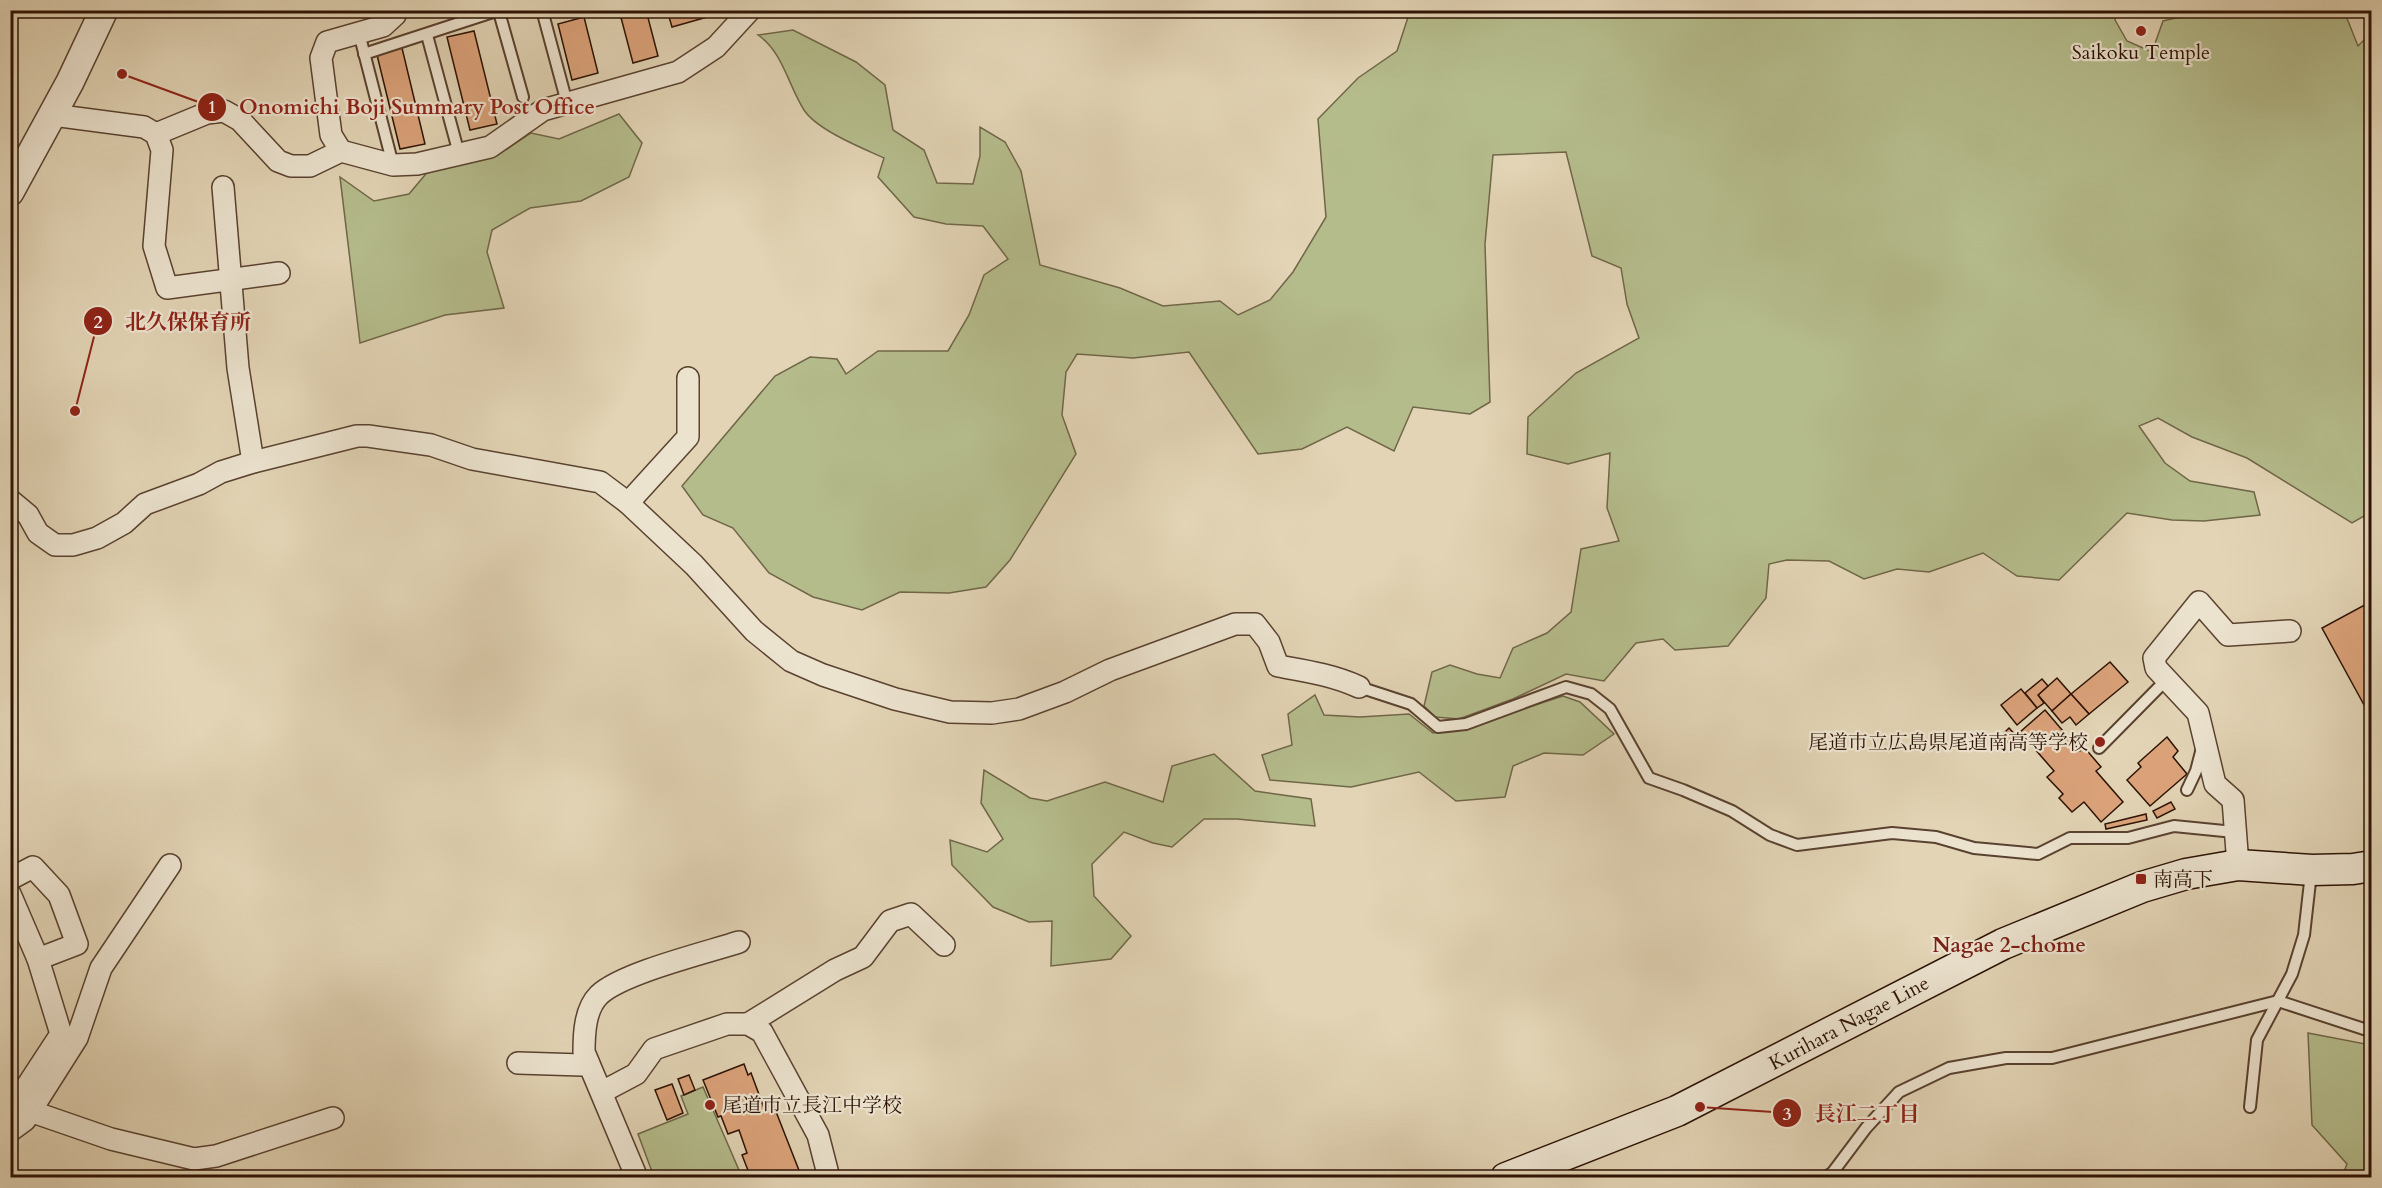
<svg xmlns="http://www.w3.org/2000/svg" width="2382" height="1188" viewBox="0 0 2382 1188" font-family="Cardo,'Noto Serif JP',serif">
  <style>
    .green { fill: #b5bc8c; stroke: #706748; stroke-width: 1.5 }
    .building { fill: #dca37b; stroke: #2c1204; stroke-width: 1.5 }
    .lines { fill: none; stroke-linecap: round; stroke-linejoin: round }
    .service-casing { stroke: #5a4230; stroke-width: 14 }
    .minor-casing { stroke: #5a4230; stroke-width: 24 }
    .tertiary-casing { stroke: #5a4230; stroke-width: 30 }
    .secondary-casing { stroke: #2c1204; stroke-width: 33 }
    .service { stroke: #ece3cf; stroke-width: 10 }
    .minor { stroke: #ece3cf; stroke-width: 21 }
    .tertiary { stroke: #ece3cf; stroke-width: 27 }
    .secondary { stroke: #ece3cf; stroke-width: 30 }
    .poi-dot { fill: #8f2418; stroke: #ece3cf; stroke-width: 2 }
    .labels { text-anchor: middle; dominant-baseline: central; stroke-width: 4.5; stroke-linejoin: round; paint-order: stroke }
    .poi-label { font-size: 20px; fill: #2c1204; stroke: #ece3cf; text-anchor: start }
    .street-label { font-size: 20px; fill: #2c1204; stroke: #ece3cf }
    .neighbourhood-label { font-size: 21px; font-weight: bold; fill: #7a1f14; stroke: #ece3cf }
    .leader { fill: none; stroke: #8f2418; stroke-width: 2 }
    .callout-dot { fill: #8f2418; stroke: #ece3cf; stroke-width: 2 }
    .mark-label { font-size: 18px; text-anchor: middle; font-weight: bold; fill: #fff }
    .callout-label { font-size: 21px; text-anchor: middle; font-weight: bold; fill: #8f2418; stroke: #ece3cf; stroke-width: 4.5; stroke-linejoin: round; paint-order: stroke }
  </style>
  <rect width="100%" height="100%" fill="#e2d4b5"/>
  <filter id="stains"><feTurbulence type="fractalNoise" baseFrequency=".00333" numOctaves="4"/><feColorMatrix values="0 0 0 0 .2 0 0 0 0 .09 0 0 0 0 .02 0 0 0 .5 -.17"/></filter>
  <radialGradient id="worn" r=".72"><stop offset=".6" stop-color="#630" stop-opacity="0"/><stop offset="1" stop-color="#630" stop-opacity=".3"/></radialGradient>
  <g class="green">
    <path d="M1982,11L1983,13L1993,10L2118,11L2115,20L2127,41L2152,52L2163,21L2209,10H2318L2346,16L2358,46L2371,33V512L2352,523L2247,458L2192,437L2158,418L2139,426L2165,463L2190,481L2254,492L2260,515L2204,521L2172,520L2127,513L2059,580L2017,576L1983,553L1929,572L1897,569L1864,579L1829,561L1787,560L1769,564L1766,598L1728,646L1675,650L1663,639L1636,643L1604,681L1566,674L1513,699L1459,719L1435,717L1424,706L1432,672L1450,665L1477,674L1500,678L1513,648L1547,633L1571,612L1581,549L1619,541L1607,508L1610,453L1568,464L1527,454L1528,417L1576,373L1639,338L1627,304L1621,268L1592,256L1566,152L1493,155L1485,244L1490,402L1470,414L1413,407L1394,451L1347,427L1302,449L1258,454L1189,352L1133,358L1077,354L1066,372L1062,415L1076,454L1010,560L986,587L949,593L900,592L862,610L813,597L769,573L733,528L703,515L682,486L775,376L810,357L837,359L846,374L878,351H948L969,315L984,275L1008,259L983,226L946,224L914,217L878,177L884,158C862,148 817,130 804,110C788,85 783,52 758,35L793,30L856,62L885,85L893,130L924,150L937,183L973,184L980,156V127L1005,142L1021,171L1040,265L1120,288L1163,306L1220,301L1238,315L1270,300L1293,272L1326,217L1318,119L1358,78L1397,51L1410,11Z"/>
    <polygon points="619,114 642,143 629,177 581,201 530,208 492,230 487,252 504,308 445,315 360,343 340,177 374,201 409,194 430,169 507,149 531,133 559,139"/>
    <polygon points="1315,695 1324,715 1360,717 1409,714 1433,733 1459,729 1563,696 1580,702 1614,734 1583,755 1544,753 1513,766 1505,797 1456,801 1419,772 1351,787 1270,780 1262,755 1292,745 1288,714"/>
    <polygon points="1214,754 1255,791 1311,799 1315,826 1237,819 1204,819 1172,847 1153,843 1124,832 1092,864 1094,896 1131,936 1111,959 1051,966 1052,921 1029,922 993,907 952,865 950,840 987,852 1003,839 981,803 984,770 1030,798 1047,801 1105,782 1163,802 1172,766"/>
    <polygon points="2308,1033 2371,1045 2371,1177 2342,1177 2347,1164 2312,1125"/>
    <polygon points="703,1087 742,1177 654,1177 638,1134 688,1114 681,1096"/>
  </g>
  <g class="building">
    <polygon points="619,10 646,10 658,56 633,63"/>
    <polygon points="667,10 732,10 672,27"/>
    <polygon points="584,17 598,73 572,80 558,24"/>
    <polygon points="474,31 497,124 470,130 447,37"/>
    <polygon points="402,48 425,144 400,149 377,55"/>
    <polygon points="2372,601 2372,712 2369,714 2322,628"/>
    <polygon points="2110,662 2128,682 2089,714 2071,694"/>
    <polygon points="2057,678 2071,694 2052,711 2038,695"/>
    <polygon points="2042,679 2048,686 2038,695 2044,703 2037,708 2025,693"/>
    <polygon points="2021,689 2037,708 2017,725 2001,705"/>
    <polygon points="2071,694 2089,714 2076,725 2070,717 2062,723 2052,711"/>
    <polygon points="2045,710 2080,751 2084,747 2101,767 2096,771 2123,802 2101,822 2084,802 2072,812 2059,798 2063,794 2047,777 2054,771 2020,732"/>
    <polygon points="2009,728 2019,739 2012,746 2001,736"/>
    <polygon points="2167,737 2178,751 2173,757 2187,774 2150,806 2127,780 2141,767 2138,763"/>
    <polygon points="2171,802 2175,809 2157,818 2153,811"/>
    <polygon points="2146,814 2147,820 2106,829 2105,824"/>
    <polygon points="744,1064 748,1075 751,1073 764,1108 773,1104 802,1178 751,1178 742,1155 747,1153 739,1130 728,1134 721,1116 718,1117 703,1080"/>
    <polygon points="689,1075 695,1090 684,1095 678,1079"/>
    <polygon points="672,1084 683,1113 667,1120 655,1090"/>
  </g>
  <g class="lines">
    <defs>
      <g id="service">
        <polyline points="542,10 567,103"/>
        <polyline points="499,12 523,97"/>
        <polyline points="359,33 393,165"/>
        <polyline points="427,35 459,154"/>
        <polyline points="364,54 493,12 512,10"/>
        <polyline points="1359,687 1411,704 1438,727 1466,724 1566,687 1591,694 1610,709 1649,778 1683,790 1732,811 1770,835 1797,845 1892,833 1936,837 1974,848 2038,854 2070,838 2128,838 2174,826 2234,832"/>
        <polyline points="2099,748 2167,679"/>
        <polyline points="2187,790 2196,771 2202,748"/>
        <polyline points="2250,1107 2257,1040 2292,974 2304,935 2311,873"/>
        <polyline points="1825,1178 1833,1172 1866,1128 1899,1092 1949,1068 2006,1058 2052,1058 2278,1001 2367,1030 2372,1029"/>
      </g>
      <g id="minor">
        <polyline points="395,10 395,15 383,26 327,42 321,58 331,135 341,151 393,165 417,164 490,147 543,110 678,72 716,47 750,10"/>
        <polyline points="53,115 144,127 156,134 162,150 154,246 167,288 279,273"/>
        <polyline points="156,134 207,113 224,111 240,120 278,161 291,166 310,166 341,151"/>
        <polyline points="223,187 238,368 253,462"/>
        <path d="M10,500L28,515L38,533L55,545H73L97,538L124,523L145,504L199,484L221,472L253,462L357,436H368L431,445L472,459L600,482L628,503L694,565L754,631L791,661L823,675L895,699L950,712L992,713L1019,709L1065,692L1110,670L1235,624H1255L1269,642L1278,666C1306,671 1333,675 1359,687"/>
        <polyline points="628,503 688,437 688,378"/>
        <polyline points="2238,865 2233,800 2215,784 2198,713 2156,668 2154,658 2199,602 2228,635 2290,631"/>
        <polyline points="10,879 33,867 59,895 77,944 38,959"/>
        <polyline points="10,894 38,959 61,1034 10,1112"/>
        <polyline points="748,1024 835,970 863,957 890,921 911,914 944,945"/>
        <polyline points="518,1063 582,1065 588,1062"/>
        <polyline points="602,1092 636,1074 654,1049 727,1024 748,1024 762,1032 818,1135 829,1178"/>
        <polyline points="30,1111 111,1139 194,1159 216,1156 333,1118"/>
        <polyline points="10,1131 25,1120 77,1038 101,968 170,865"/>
        <path d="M637,1178L584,1052C584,1033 585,1009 599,995C622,973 705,953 739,942"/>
      </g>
      <polyline id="tertiary" points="10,192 70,82 104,10"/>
      <polyline id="secondary" points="1506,1178 1677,1111 2003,944 2142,887 2186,874 2238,865 2312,870 2353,869 2372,866"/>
    </defs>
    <use href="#service" class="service-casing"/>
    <use href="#minor" class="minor-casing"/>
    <use href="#tertiary" class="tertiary-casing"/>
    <use href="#secondary" class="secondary-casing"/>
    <use href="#service" class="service"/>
    <use href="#minor" class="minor"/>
    <use href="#tertiary" class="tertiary"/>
    <use href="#secondary" class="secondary"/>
  </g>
  <g class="poi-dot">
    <circle cx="2141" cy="31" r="6"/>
    <circle cx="2100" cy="742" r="6"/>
    <rect x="2135" y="873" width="12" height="12" rx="3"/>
    <circle cx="710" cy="1105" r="6"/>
  </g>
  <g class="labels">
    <g class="poi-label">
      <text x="2141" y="52" text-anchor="middle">Saikoku Temple</text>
      <text x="2088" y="742" text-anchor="end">尾道市立広島県尾道南高等学校</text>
      <text x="2153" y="879">南高下</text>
      <text x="722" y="1105">尾道市立長江中学校</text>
    </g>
    <g class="street-label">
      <text transform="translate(1849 1023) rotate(-28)">Kurihara Nagae Line</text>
    </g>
    <g class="neighbourhood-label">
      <text x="2009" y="945">Nagae 2-chome</text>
    </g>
  </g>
  <path class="leader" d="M122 74L212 107M75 411L98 321M1700 1107L1787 1113"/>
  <g class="callout-dot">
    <circle cx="122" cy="74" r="6"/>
    <circle cx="75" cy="411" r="6"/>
    <circle cx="1700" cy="1107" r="6"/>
    <circle cx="212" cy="107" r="15"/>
    <circle cx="98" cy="321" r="15"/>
    <circle cx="1787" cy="1113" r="15"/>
  </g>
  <g class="mark-label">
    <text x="212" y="113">1</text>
    <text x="98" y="328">2</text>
    <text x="1787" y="1120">3</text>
  </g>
  <g class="callout-label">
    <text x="417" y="114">Onomichi Boji Summary Post Office</text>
    <text x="188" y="329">北久保保育所</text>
    <text x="1867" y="1121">長江二丁目</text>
  </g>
  <rect width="2382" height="1188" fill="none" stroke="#e2d4b5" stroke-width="36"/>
  <rect x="12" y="12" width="2358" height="1164" fill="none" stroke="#2c1204" stroke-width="3"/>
  <rect x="18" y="18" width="2346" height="1152" fill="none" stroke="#2c1204" stroke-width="1.5"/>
  <rect width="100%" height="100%" filter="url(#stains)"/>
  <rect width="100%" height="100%" fill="url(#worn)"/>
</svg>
